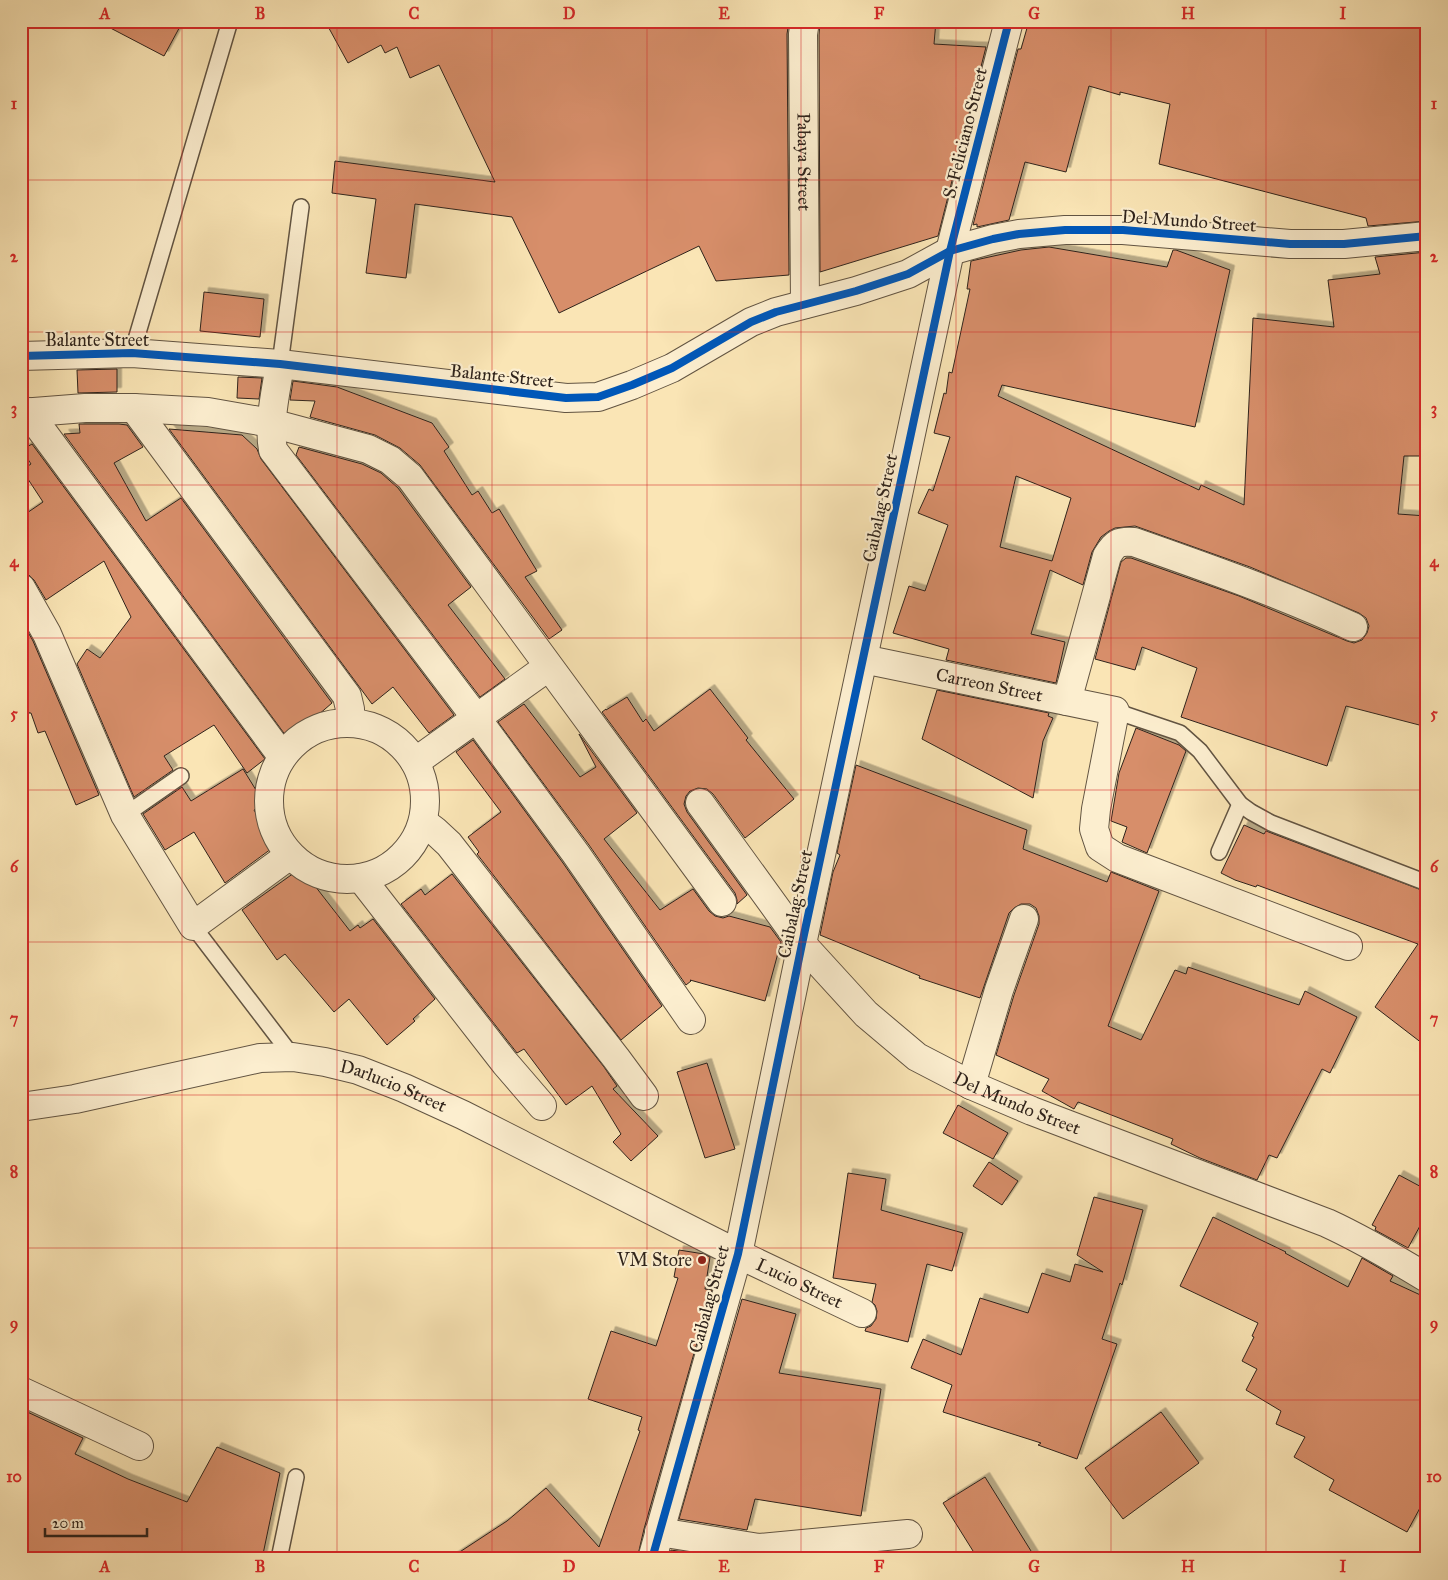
<svg xmlns="http://www.w3.org/2000/svg" width="1448" height="1580" viewBox="0 0 1448 1580" font-family="'IM FELL Great Primer',serif">
  <style>
    .building { fill: #d78e6b; stroke: #2f231b; fill-rule: evenodd; filter: url(#shadow) }
    .lines { fill: none; stroke-linecap: round; stroke-linejoin: round }
    .lane-casing { stroke: #625442; stroke-width: 18 }
    .street-casing { stroke: #625442; stroke-width: 30 }
    .lane { stroke: #fceecf; stroke-width: 15 }
    .street { stroke: #fceecf; stroke-width: 28 }
    .cycleway-casing { stroke: #fceecf; stroke-width: 11 }
    .cycleway { stroke: #0057b8; stroke-width: 8 }
    .grid { fill: none; stroke: #d62828; stroke-width: 1; stroke-opacity: 0.55 }
    .poi-dot { fill: #8f2418; stroke: #fceecf; stroke-width: 2 }
    .labels { text-anchor: middle; dominant-baseline: central; stroke-width: 4.5; stroke-linejoin: round; paint-order: stroke }
    .street-label { font-size: 18px; fill: #2f231b; stroke: #fceecf }
    .poi-label { font-size: 18px; fill: #2f231b; stroke: #fceecf; text-anchor: end }
    .neatline { fill: none; stroke: #d62828; stroke-width: 2 }
    .grid-label { font-size: 16px; text-anchor: middle; font-weight: bold; fill: #d62828 }
  </style>
  <defs>
    <filter id="shadow"><feDropShadow dx="4.5" dy="-4.5" stdDeviation="0" flood-color="#0004"/></filter>
  </defs>
  <rect width="100%" height="100%" fill="#fae5b5"/>
  <filter id="stains"><feTurbulence type="fractalNoise" baseFrequency=".004" numOctaves="4"/><feColorMatrix values="0 0 0 0 .2 0 0 0 0 .09 0 0 0 0 .02 0 0 0 .5 -.17"/></filter>
  <radialGradient id="worn" r=".72"><stop offset=".6" stop-color="#630" stop-opacity="0"/><stop offset="1" stop-color="#630" stop-opacity=".3"/></radialGradient>
  <g class="building">
    <polygon points="97,21 183,21 164,56"/>
    <polygon points="325,21 789,21 787,34 789,275 716,281 699,246 559,313 512,217 415,204 406,278 366,273 376,199 332,193 335,161 495,182 439,65 410,78 397,47 385,53 381,45 348,63"/>
    <polygon points="820,21 936,21 934,44 986,47 938,236 820,272 819,35"/>
    <polygon points="1029,21 1427,21 1427,221 1368,226 1366,218 1159,164 1170,104 1120,92 1120,95 1089,86 1066,172 1025,162 1009,220 977,227 977,224 973,225 1018,49 1021,49"/>
    <path d="M1049,247L1167,267L1173,250H1176L1230,270L1195,427L1002,385L998,396L1199,490L1201,485L1244,505L1253,318L1334,327L1328,280L1380,274L1375,257L1427,252V456H1404L1398,514L1427,516V727L1346,706L1327,766L1181,717L1197,668L1142,647L1135,670L1095,659L1121,562L1126,558H1131L1239,596L1347,641L1354,643L1362,640L1367,633L1369,626L1366,618L1359,613L1250,567L1135,526L1115,528L1109,531L1101,537L1092,552L1083,585L1050,570L1031,634L1065,642L1056,683L946,660L949,649L893,633L909,586L925,591L948,525L918,513L929,489L933,491L950,437L934,433L944,393L946,394L949,372L952,373L970,289H967L971,261L1021,250ZM1016,476L1071,498L1052,561L1000,547Z"/>
    <polygon points="204,292 264,299 260,337 200,331"/>
    <polygon points="117,369 117,392 78,393 77,370"/>
    <polygon points="238,377 262,378 259,399 237,398"/>
    <polygon points="293,381 337,387 432,423 449,447 444,451 472,495 478,491 492,513 499,509 537,571 525,577 562,630 549,639 420,465 400,448 375,435 310,417 315,401 290,400"/>
    <polygon points="79,424 119,424 127,425 143,447 114,463 146,521 181,498 332,703 289,740 64,434 80,433"/>
    <polygon points="169,429 242,435 257,449 261,459 454,715 429,733 393,687 372,704"/>
    <polygon points="32,444 265,759 247,773 214,725 164,756 173,770 134,797 77,664 87,649 100,658 131,617 104,561 46,600 34,580 28,574 21,572 21,517 43,502 22,470 31,464 22,450"/>
    <polygon points="299,447 362,464 381,473 398,488 471,587 448,605 505,679 480,697 296,455"/>
    <polygon points="21,620 33,641 99,795 76,805 45,731 38,733 31,713 29,713 21,687"/>
    <polygon points="710,689 748,738 746,740 794,799 745,838 713,794 707,789 698,788 690,791 686,796 684,804 687,812 747,895 737,904 737,900 735,893 602,712 606,709 606,710 627,697 643,722 646,719 654,731"/>
    <polygon points="937,690 1049,713 1048,716 1053,718 1043,741 1033,798 922,739"/>
    <polygon points="524,704 580,777 596,767 579,734 637,813 604,839 660,910 693,889 709,911 715,916 723,918 729,916 770,927 781,942 765,1001 690,980 691,981 686,985 589,845 498,722"/>
    <polygon points="1136,728 1179,745 1186,751 1147,853 1122,842 1127,827 1111,821 1119,773"/>
    <polygon points="473,740 563,863 662,1006 621,1040 477,854 479,852 468,837 501,812 456,752"/>
    <polygon points="856,765 1027,830 1023,849 1107,882 1111,872 1159,891 1108,1026 1141,1040 1175,970 1186,974 1188,967 1299,1005 1305,991 1357,1017 1330,1073 1322,1069 1277,1158 1269,1155 1257,1180 1200,1158 1171,1144 1173,1139 1078,1102 1074,1109 1042,1091 1049,1079 996,1055 1014,995 1039,924 1039,916 1036,908 1030,904 1021,904 1014,908 1009,913 980,998 919,978 920,976 820,935 833,872 840,855 837,853"/>
    <polygon points="243,769 264,803 254,810 275,846 225,883 194,832 165,850 143,814 182,787 191,801"/>
    <polygon points="1244,825 1264,834 1266,831 1427,892 1427,1047 1375,1007 1418,944 1257,885 1256,887 1235,880 1221,873"/>
    <polygon points="301,868 350,931 358,925 360,928 373,919 435,999 413,1019 415,1021 387,1045 349,999 334,1012 285,954 277,960 242,910"/>
    <polygon points="452,874 604,1067 617,1086 613,1089 658,1136 631,1161 613,1142 621,1134 592,1086 566,1105 524,1049 517,1053 401,904 421,889 425,895"/>
    <polygon points="707,1063 735,1149 705,1158 677,1072"/>
    <polygon points="958,1105 1008,1133 993,1159 943,1133"/>
    <polygon points="989,1162 1018,1181 1002,1205 973,1186"/>
    <polygon points="848,1173 886,1179 881,1210 963,1233 952,1271 927,1264 908,1342 865,1331 866,1328 871,1326 876,1319 877,1311 875,1305 872,1302 876,1284 833,1278"/>
    <polygon points="1399,1175 1427,1190 1427,1213 1408,1248 1375,1230 1376,1227 1372,1225"/>
    <polygon points="1094,1197 1143,1210 1122,1285 1120,1283 1102,1339 1117,1344 1077,1459 1038,1445 1041,1443 943,1412 952,1385 911,1368 923,1339 961,1355 980,1298 1028,1313 1042,1273 1070,1282 1075,1264 1103,1272 1077,1255"/>
    <polygon points="1213,1217 1286,1252 1285,1253 1348,1287 1362,1258 1393,1276 1390,1281 1427,1298 1427,1495 1407,1532 1329,1490 1334,1480 1294,1457 1305,1437 1276,1424 1281,1411 1246,1390 1257,1369 1242,1361 1254,1337 1252,1336 1258,1323 1180,1286"/>
    <polygon points="679,1250 704,1254 710,1257 705,1289 712,1290 644,1529 637,1559 449,1559 507,1521 546,1488 599,1547 640,1431 638,1430 642,1417 588,1399 611,1331 656,1346 678,1278 674,1277"/>
    <polygon points="742,1299 796,1314 779,1373 881,1389 861,1516 755,1499 747,1530 679,1519"/>
    <polygon points="21,1409 83,1438 75,1454 128,1479 187,1502 217,1447 280,1473 262,1559 21,1559"/>
    <polygon points="1161,1412 1199,1463 1123,1519 1085,1468"/>
    <polygon points="985,1477 1036,1559 978,1559 943,1503"/>
    <polygon points="671,1550 727,1559 668,1559"/>
  </g>
  <g class="lines">
    <defs>
      <g id="lane">
        <polyline points="132,353 230,21"/>
        <polyline points="280,364 301,207"/>
        <polyline points="1115,711 1180,733 1200,751 1240,804 1251,812 1271,823 1427,883"/>
        <polyline points="125,815 181,776"/>
        <polyline points="1219,852 1240,804"/>
        <polyline points="193,926 293,1057"/>
        <polyline points="279,1559 296,1477"/>
      </g>
      <g id="street">
        <path id="s1" d="M805,21L803,34L805,304"/>
        <polyline points="21,356 132,353 280,364 566,398 598,397 632,385 672,368 751,322 776,312 856,291 908,274 950,251 993,239 1019,234 1065,230 1123,230 1290,244 1344,244 1427,236"/>
        <path d="M280,364C276,392 268,422 273,450L477,719L576,854L691,1020"/>
        <polyline points="134,408 347,696 350,709 350,722"/>
        <polyline points="28,412 282,756"/>
        <polyline points="21,413 85,408 134,408 208,412 271,423 368,449 390,460 410,477 722,902"/>
        <polyline points="21,588 47,634 125,815 193,926 290,855"/>
        <path id="s2" d="M863,659L1115,711L1096,809L1094,829L1100,847L1117,858L1348,946"/>
        <path d="M1067,701L1107,556C1115,543 1118,541 1134,542C1208,568 1282,594 1353,627"/>
        <circle cx="347" cy="801" r="78"/>
        <polyline points="415,762 548,667"/>
        <path id="s3" d="M700,803L802,944L866,1014L917,1057L971,1085L1032,1111L1327,1223C1362,1239 1394,1258 1427,1278"/>
        <polyline points="423,822 435,831 449,844 616,1058 644,1096"/>
        <polyline points="361,878 505,1063 542,1106"/>
        <polyline points="971,1085 999,990 1024,919"/>
        <path id="s4" d="M21,1107L75,1099L260,1058L293,1057L325,1062L358,1070L404,1088L463,1115L738,1254L862,1313"/>
        <polyline points="21,1391 139,1446"/>
        <polyline points="659,1532 759,1548 908,1534"/>
        <polyline points="652,1559 738,1254 802,944 950,251 1009,21"/>
      </g>
    </defs>
    <use href="#lane" class="lane-casing"/>
    <use href="#street" class="street-casing"/>
    <use href="#lane" class="lane"/>
    <use href="#street" class="street"/>
    <defs>
      <g id="cycleway">
        <polyline points="21,356 132,353 280,364 566,398 598,397 632,385 672,368 751,322 776,312 856,291 908,274 950,251 993,239 1019,234 1065,230 1123,230 1290,244 1344,244 1427,236"/>
        <polyline points="652,1559 738,1254 802,944 950,251 1009,21"/>
      </g>
    </defs>
    <use href="#cycleway" class="cycleway-casing"/>
    <use href="#cycleway" class="cycleway"/>
  </g>
  <path class="grid" d="M182,21V1559M337,21V1559M492,21V1559M647,21V1559M801,21V1559M956,21V1559M1111,21V1559M1266,21V1559M21,180H1427M21,332H1427M21,485H1427M21,638H1427M21,790H1427M21,942H1427M21,1095H1427M21,1248H1427M21,1400H1427"/>
  <circle class="poi-dot" cx="702" cy="1260" r="5"/>
  <g class="labels">
    <g class="street-label">
      <text transform="translate(965 133) rotate(-76)">S. Feliciano Street</text>
      <text stroke="none"><textPath href="#s1" startOffset="141">Pabaya Street</textPath></text>
      <text transform="translate(1189 221) rotate(4)">Del Mundo Street</text>
      <text x="97" y="340">Balante Street</text>
      <text transform="translate(502 376) rotate(6)">Balante Street</text>
      <text transform="translate(880 508) rotate(-78)">Caibalag Street</text>
      <text stroke="none"><textPath href="#s2" startOffset="129">Carreon Street</textPath></text>
      <text transform="translate(795 904) rotate(-78)">Caibalag Street</text>
      <text stroke="none"><textPath href="#s4" startOffset="382">Darlucio Street</textPath></text>
      <text stroke="none"><textPath href="#s3" startOffset="446">Del Mundo Street</textPath></text>
      <text stroke="none"><textPath href="#s4" startOffset="834">Lucio Street</textPath></text>
      <text transform="translate(709 1299) rotate(-75)">Caibalag Street</text>
    </g>
    <g class="poi-label">
      <text x="692" y="1260">VM Store</text>
    </g>
  </g>
  <rect width="1448" height="1580" fill="none" stroke="#fae5b5" stroke-width="55"/>
  <path d="M45 1528v8h102v-8" fill="none" stroke="#2f231b" stroke-width="2.5"/>
  <text x="52" y="1528" font-size="15" fill="#2f231b" stroke="#fceecf" stroke-width="4" paint-order="stroke">20 m</text>
  <rect x="28" y="28" width="1392" height="1524" class="neatline"/>
  <g class="grid-label">
    <text x="105" y="19">A</text>
    <text x="260" y="19">B</text>
    <text x="414" y="19">C</text>
    <text x="569" y="19">D</text>
    <text x="724" y="19">E</text>
    <text x="879" y="19">F</text>
    <text x="1034" y="19">G</text>
    <text x="1188" y="19">H</text>
    <text x="1343" y="19">I</text>
    <text x="14" y="109">1</text>
    <text x="1434" y="109">1</text>
    <text x="14" y="262">2</text>
    <text x="1434" y="262">2</text>
    <text x="14" y="414">3</text>
    <text x="1434" y="414">3</text>
    <text x="14" y="567">4</text>
    <text x="1434" y="567">4</text>
    <text x="14" y="719">5</text>
    <text x="1434" y="719">5</text>
    <text x="14" y="872">6</text>
    <text x="1434" y="872">6</text>
    <text x="14" y="1024">7</text>
    <text x="1434" y="1024">7</text>
    <text x="14" y="1177">8</text>
    <text x="1434" y="1177">8</text>
    <text x="14" y="1329">9</text>
    <text x="1434" y="1329">9</text>
    <text x="14" y="1482">10</text>
    <text x="1434" y="1482">10</text>
    <text x="105" y="1572">A</text>
    <text x="260" y="1572">B</text>
    <text x="414" y="1572">C</text>
    <text x="569" y="1572">D</text>
    <text x="724" y="1572">E</text>
    <text x="879" y="1572">F</text>
    <text x="1034" y="1572">G</text>
    <text x="1188" y="1572">H</text>
    <text x="1343" y="1572">I</text>
  </g>
  <rect width="100%" height="100%" filter="url(#stains)"/>
  <rect width="100%" height="100%" fill="url(#worn)"/>
</svg>
